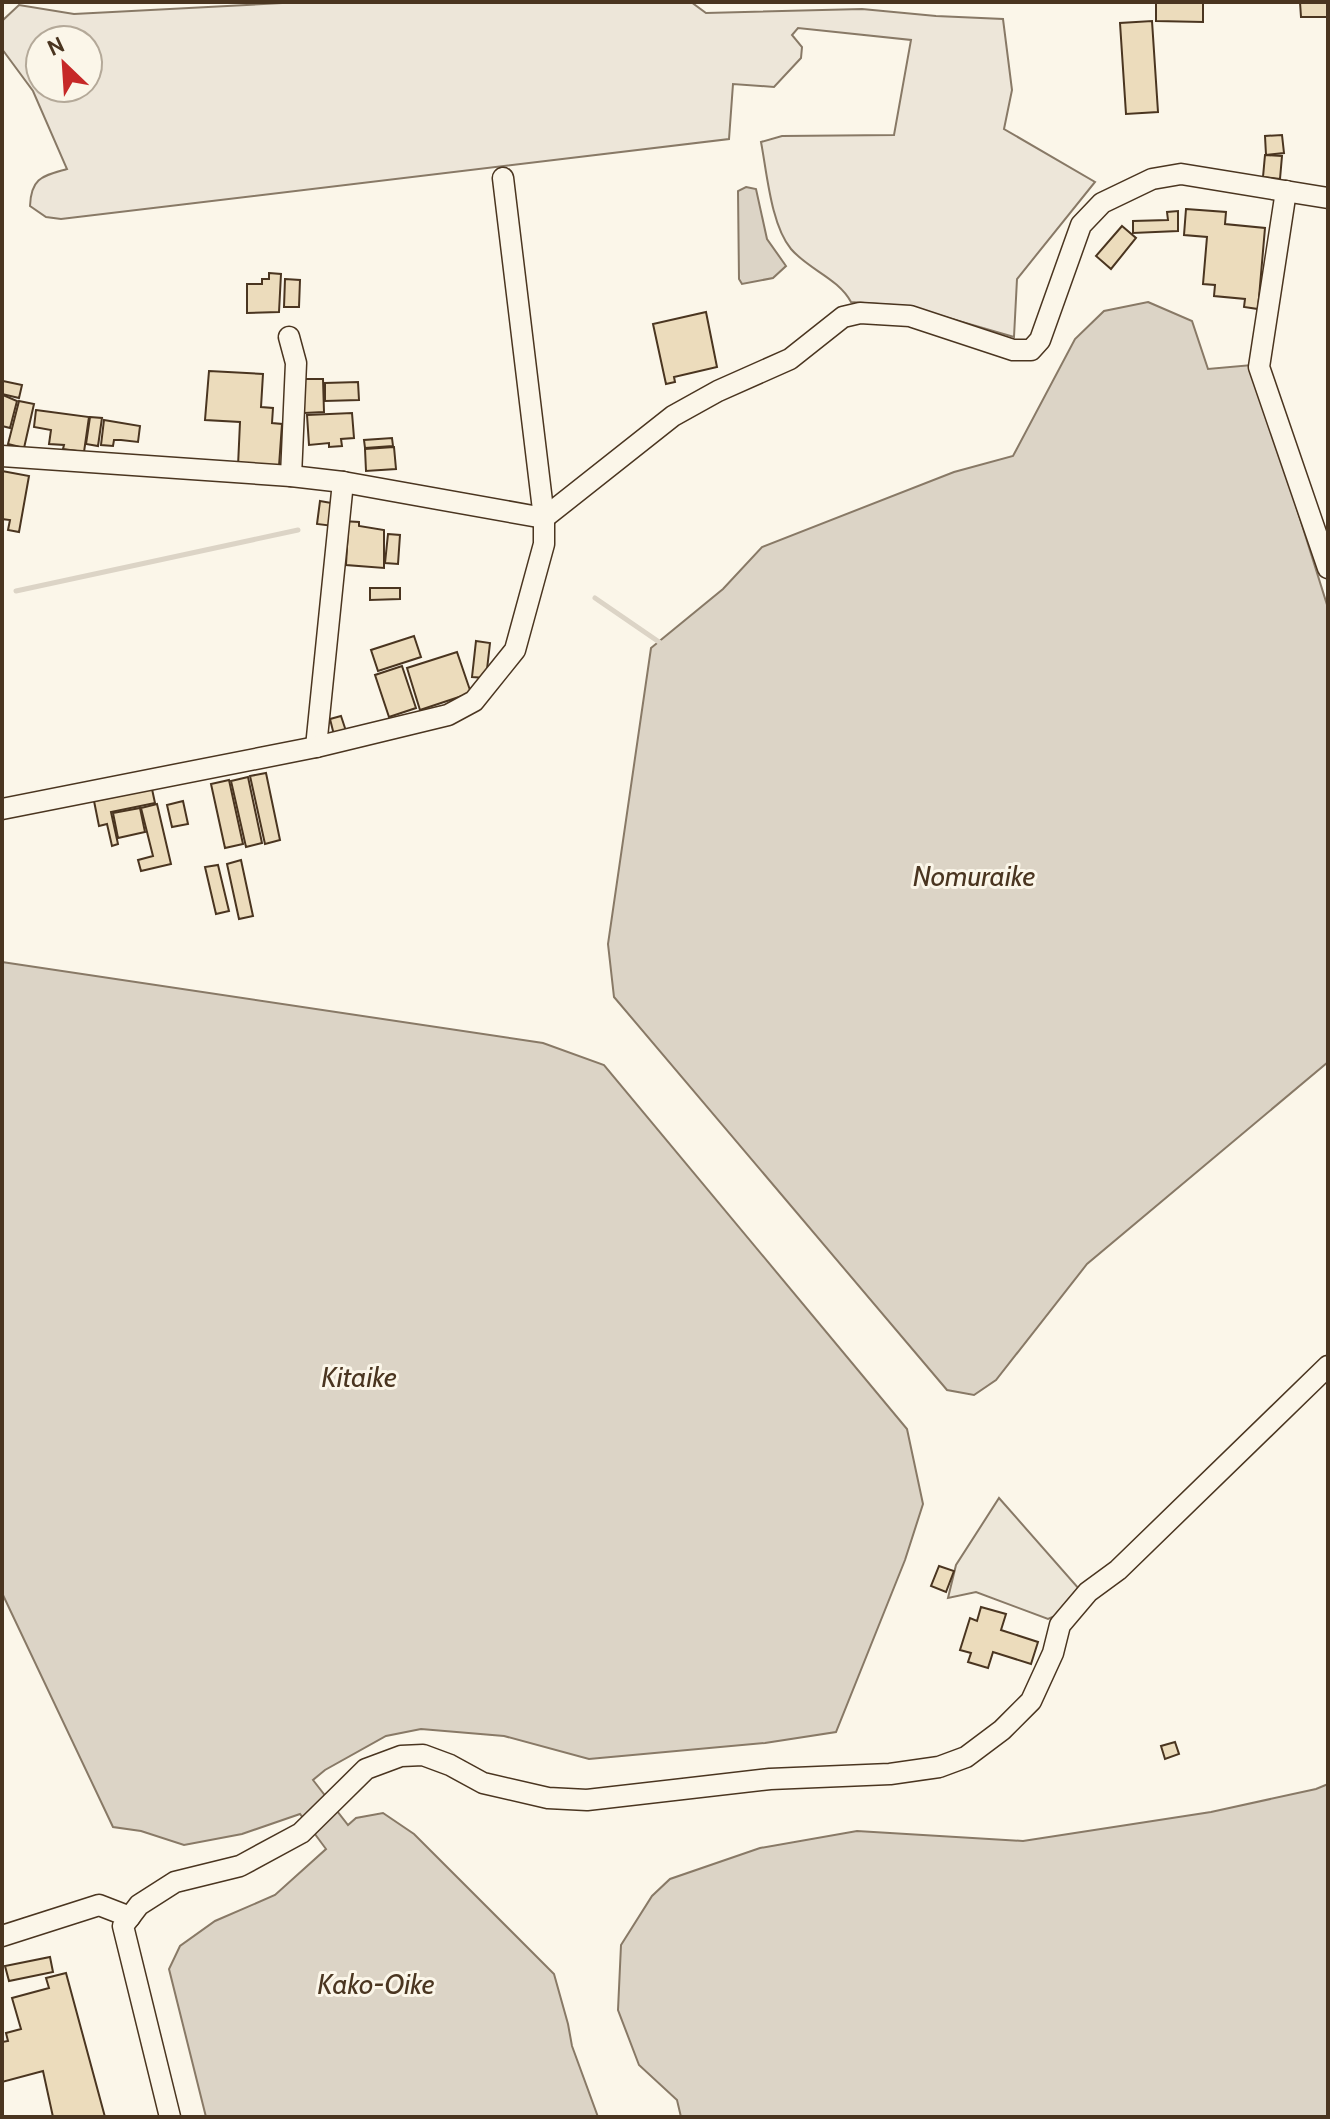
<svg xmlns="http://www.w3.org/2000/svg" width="1330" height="2119" viewBox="0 0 1330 2119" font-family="Cabin,sans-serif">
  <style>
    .green { fill: #ede6d9; stroke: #887966; stroke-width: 2; fill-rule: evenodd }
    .parking { fill: #ede7d9; stroke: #887966; stroke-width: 2 }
    .water { fill: #dcd4c6; stroke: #887966; stroke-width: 2 }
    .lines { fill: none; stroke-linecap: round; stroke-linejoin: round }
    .stream { stroke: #dcd4c6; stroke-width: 5 }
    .building { fill: #ecdcbc; stroke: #4a3520; stroke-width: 2 }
    .minor-casing { stroke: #4a3520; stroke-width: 23 }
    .minor { stroke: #fbf6e9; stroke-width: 20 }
    .labels { text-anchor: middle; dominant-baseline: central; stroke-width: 6; stroke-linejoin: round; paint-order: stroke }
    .water-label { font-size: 28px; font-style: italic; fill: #4a3520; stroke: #fbf6e9 }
  </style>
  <rect width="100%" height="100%" fill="#fbf6e9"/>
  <path class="green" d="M301,2H691L706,13L862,9L936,16L1003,19L1012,90L1004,129L1095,182L1017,279L1014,337L907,306L851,302C838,278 809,270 791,249C771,225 767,173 761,142L782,136L894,135L911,40L798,28L792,35L802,47L801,58L774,87L733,84L729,139L61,219L46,217L30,206C31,177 43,176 67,169L33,91L2,49V21L19,5L74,14ZM40,40H88V88H40Z"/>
  <polygon class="parking" points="999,1498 1080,1590 1062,1613 1048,1619 976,1592 948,1598 956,1565"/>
  <g class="water">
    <polygon points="746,187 756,189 767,239 786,266 773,278 742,284 739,279 738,191"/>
    <polygon points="1148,302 1192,321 1208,369 1252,365 1328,608 1328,1062 1087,1264 996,1380 974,1395 947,1390 614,997 608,944 651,648 723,589 762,547 954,472 1013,456 1075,339 1104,311"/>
    <polygon points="2,962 543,1043 604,1065 907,1429 923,1504 905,1560 836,1732 765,1743 589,1759 504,1736 421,1729 386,1736 325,1770 313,1780 348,1825 356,1818 383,1813 414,1834 554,1974 568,2024 572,2046 598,2117 206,2117 169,1969 180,1946 215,1921 275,1895 326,1849 300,1814 242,1834 184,1845 141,1831 113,1827 2,1593"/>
    <polygon points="1328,1784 1328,2117 681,2117 677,2100 639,2065 618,2010 621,1945 652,1896 670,1879 760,1848 857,1831 1023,1841 1211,1812 1316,1789"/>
  </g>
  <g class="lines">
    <g class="stream">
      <polyline points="16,591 298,530"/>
      <polyline points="595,598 662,644"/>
    </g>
  </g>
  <g class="building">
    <polygon points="1156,2 1203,2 1203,22 1156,21"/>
    <polygon points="1300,2 1328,2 1328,17 1301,17"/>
    <polygon points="1152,21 1158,112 1126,114 1120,23"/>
    <polygon points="1282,135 1284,153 1266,155 1265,136"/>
    <polygon points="1265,155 1282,156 1280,179 1263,177"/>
    <polygon points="1186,209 1226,212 1225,224 1265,228 1258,309 1244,307 1245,299 1214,296 1215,285 1203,284 1207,237 1184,235"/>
    <polygon points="1178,211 1178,231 1133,233 1133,221 1168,220 1167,212"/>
    <polygon points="1122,226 1136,238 1111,269 1096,256"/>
    <polygon points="269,273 281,274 279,312 247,313 247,284 262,284 262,279 269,279"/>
    <polygon points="285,279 300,280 299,307 284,307"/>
    <polygon points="706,312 717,367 674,377 675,382 666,384 653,324"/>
    <polygon points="209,371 263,374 261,407 273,408 272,423 282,424 279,466 238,466 240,422 205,420"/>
    <polygon points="303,379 323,379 324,412 304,413"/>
    <polygon points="3,381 22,385 19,398 2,394"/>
    <polygon points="358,382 359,400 325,401 325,383"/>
    <polygon points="3,395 17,401 10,428 2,426"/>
    <polygon points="19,401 34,404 24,448 8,444"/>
    <polygon points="36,410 89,417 84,452 63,449 64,445 49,444 51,430 34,427"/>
    <polygon points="352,413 354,438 341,439 342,446 329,447 329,443 309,445 307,415"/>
    <polygon points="90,417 102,418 98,446 86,444"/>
    <polygon points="104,420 140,426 138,442 121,440 114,440 113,446 101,445"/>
    <polygon points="392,438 393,446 365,448 364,440"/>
    <polygon points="394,447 396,469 366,471 365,449"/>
    <polygon points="2,471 29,476 19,532 8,530 10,520 2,519"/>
    <polygon points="320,501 337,504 333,526 317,524"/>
    <polygon points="342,521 359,522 359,526 384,530 384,568 346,565 348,529"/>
    <polygon points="388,534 400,535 398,564 385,563"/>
    <polygon points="370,588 400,588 400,599 370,600"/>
    <polygon points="414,636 421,657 378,671 371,650"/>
    <polygon points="476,641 490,643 486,678 472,677"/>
    <polygon points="457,652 471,693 420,710 407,668"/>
    <polygon points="402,666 416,708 389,717 375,675"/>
    <polygon points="341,716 346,731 334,735 330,719"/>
    <polygon points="266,773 280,840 265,844 250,776"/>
    <polygon points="248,777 262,843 246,847 231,781"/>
    <polygon points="229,780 243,844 225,848 211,784"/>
    <polygon points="152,789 155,803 111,812 118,844 112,846 107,824 99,826 94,801"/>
    <polygon points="183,801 188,824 172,827 167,805"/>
    <polygon points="157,804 171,864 141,871 138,860 153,856 141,808"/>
    <polygon points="140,808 145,832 118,838 113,813"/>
    <polygon points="241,860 253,916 239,919 227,864"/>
    <polygon points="218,865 229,911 216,914 205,867"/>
    <polygon points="939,1566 954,1571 946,1592 931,1586"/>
    <polygon points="981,1607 1006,1614 1001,1630 1038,1642 1031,1664 993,1652 988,1668 968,1662 971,1653 960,1650 970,1618 977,1621"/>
    <polygon points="1175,1742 1179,1754 1165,1759 1161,1746"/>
    <polygon points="50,1957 53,1972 9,1981 5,1966"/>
    <polygon points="66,1973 105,2117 53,2117 43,2071 2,2082 2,2042 8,2041 6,2033 21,2029 12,1998 49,1988 46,1978"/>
  </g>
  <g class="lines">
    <defs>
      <g id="minor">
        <polyline points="1286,191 1259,367 1328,568"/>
        <polyline points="289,337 296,363 291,476"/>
        <polyline points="2,456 291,476 343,482 544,518"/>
        <polyline points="544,518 673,416 718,391 790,359 843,317 860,313 910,316 1013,350 1031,350 1040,340 1081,225 1102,203 1152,179 1181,174 1328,198"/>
        <polyline points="316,747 343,482"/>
        <polyline points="2,809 316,747 448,715 474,701 515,650 544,544 544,518 503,178"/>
        <polyline points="2,1936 99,1905 130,1917"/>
        <polyline points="170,2117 123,1926 139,1905 175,1882 240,1866 301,1833 366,1769 401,1756 423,1755 450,1765 483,1783 548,1798 587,1800 770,1779 890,1774 939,1767 966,1757 1002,1730 1031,1701 1053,1653 1060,1625 1088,1592 1118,1570 1328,1366"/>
      </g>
    </defs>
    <use href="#minor" class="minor-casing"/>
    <use href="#minor" class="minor"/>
  </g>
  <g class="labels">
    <g class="water-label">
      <text x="974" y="876">Nomuraike</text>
      <text x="359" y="1377">Kitaike</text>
      <text x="376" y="1984">Kako-Oike</text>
    </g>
  </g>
  <rect width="1330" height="2119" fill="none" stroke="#4a3520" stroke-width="8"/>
  <g transform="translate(64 64) rotate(335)"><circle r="38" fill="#fbf6e9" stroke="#b4a999" stroke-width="2"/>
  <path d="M0-6L14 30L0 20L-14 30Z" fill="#c62828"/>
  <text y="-12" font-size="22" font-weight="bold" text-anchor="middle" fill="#4a3520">N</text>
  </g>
</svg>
